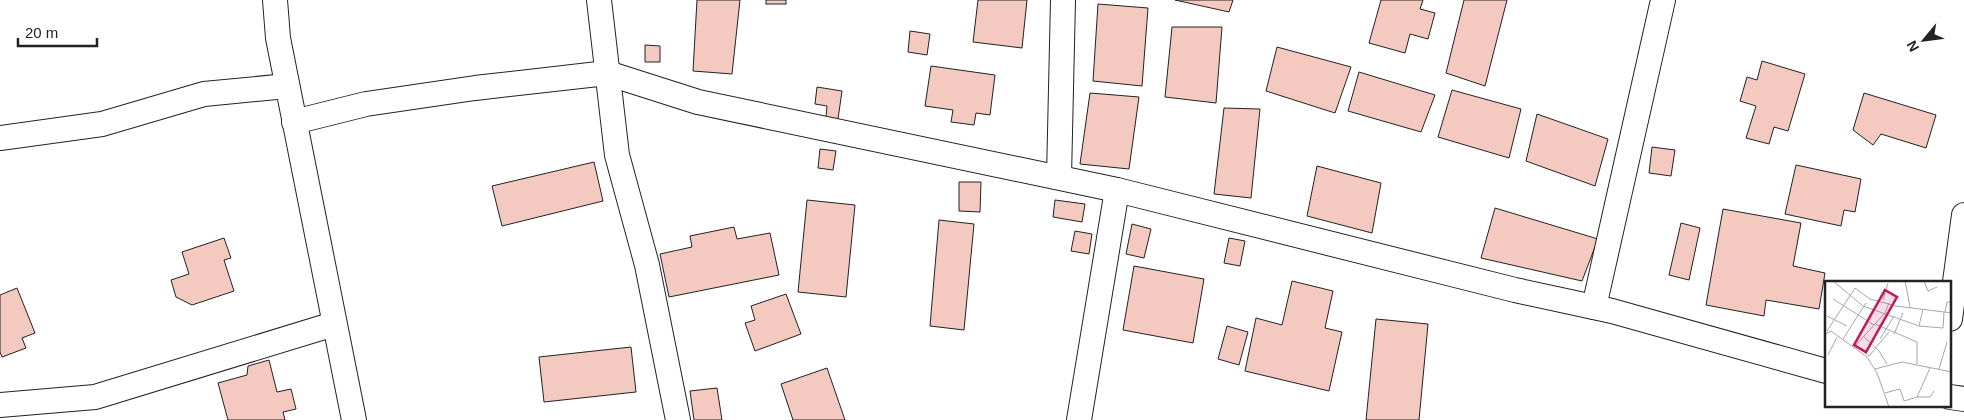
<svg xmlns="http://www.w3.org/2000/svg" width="1964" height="420" viewBox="0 0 1964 420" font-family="Helvetica,sans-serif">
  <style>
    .building { fill: #f3c9c0; stroke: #222 }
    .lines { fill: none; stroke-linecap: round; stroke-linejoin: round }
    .minor-casing { stroke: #222; stroke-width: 26 }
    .minor { stroke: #fff; stroke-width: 24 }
    .inset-road { fill: none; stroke: #a7a7a7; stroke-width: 1 }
    .view { fill: #c2185b; fill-opacity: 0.15; stroke: #c2185b; stroke-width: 2.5 }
    .inset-edge { fill: none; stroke: #222; stroke-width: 2.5 }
  </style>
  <rect width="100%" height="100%" fill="#fff"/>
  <g class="building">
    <polygon points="697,0 740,0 732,74 693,71"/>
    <rect x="766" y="0" width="20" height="4"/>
    <polygon points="978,0 1027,0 1022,48 973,42"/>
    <polygon points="1175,0 1233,0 1229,12"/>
    <polygon points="1381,0 1423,0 1420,9 1435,13 1428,39 1410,34 1405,53 1369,43"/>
    <polygon points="1464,0 1507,0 1485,86 1446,73"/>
    <polygon points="1098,4 1148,8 1142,86 1093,81"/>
    <polygon points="1172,27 1222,27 1216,103 1165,97"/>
    <polygon points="910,31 930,34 927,55 908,52"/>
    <polygon points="645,45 660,46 660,62 645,62"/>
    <polygon points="1277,47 1351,67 1335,113 1266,91"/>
    <polygon points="1762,61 1805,74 1788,131 1774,127 1769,144 1746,138 1756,106 1740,101 1747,77 1757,80"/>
    <polygon points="931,66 995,75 990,115 976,113 974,125 951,122 953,110 925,106"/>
    <polygon points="1359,72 1435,95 1421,132 1348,111"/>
    <polygon points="817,87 842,91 838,119 826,117 827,106 815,104"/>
    <polygon points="1452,90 1521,109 1509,158 1438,137"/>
    <polygon points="1090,93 1139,97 1129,169 1080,164"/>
    <polygon points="1864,93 1936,115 1926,148 1881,134 1873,145 1853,130"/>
    <polygon points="1224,108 1260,109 1251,198 1214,194"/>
    <polygon points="1537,114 1608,139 1595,186 1526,161"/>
    <polygon points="1652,147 1675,150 1671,176 1649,173"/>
    <polygon points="820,149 836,151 833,170 818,168"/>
    <polygon points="594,162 603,201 502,226 492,186"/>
    <polygon points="1796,165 1861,179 1855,212 1844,210 1841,226 1785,214"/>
    <polygon points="1317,166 1381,183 1372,233 1307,216"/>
    <polygon points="959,182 981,182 980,212 959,211"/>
    <polygon points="807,200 855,205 846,297 798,292"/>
    <polygon points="1055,200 1085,204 1082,222 1053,217"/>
    <polygon points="1495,208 1598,239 1582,281 1481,258"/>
    <polygon points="1723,209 1801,223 1793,266 1825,273 1819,309 1766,300 1764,316 1706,305"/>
    <polygon points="939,220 974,224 964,330 930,326"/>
    <polygon points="1681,223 1700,228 1689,280 1669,275"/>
    <polygon points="1132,224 1151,229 1144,258 1126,254"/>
    <polygon points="734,227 737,239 770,233 779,275 669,297 660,254 692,247 690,236"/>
    <polygon points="1075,231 1092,234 1089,254 1071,251"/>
    <polygon points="224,238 231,258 224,260 234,291 192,305 176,297 171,280 189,274 182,252"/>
    <polygon points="1229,238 1245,241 1240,266 1224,263"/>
    <polygon points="1134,266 1204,279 1193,343 1123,330"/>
    <polygon points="1292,281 1333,291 1325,328 1342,332 1329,391 1245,371 1256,318 1282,325"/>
    <polygon points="17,288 35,333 22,338 26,348 2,357 0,352 0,295"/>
    <polygon points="786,294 801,334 755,351 745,323 755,320 751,306"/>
    <polygon points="1376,319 1428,324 1419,420 1366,420"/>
    <polygon points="1227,326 1248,332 1239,365 1218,359"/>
    <polygon points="631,347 636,392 544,402 539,357"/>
    <polygon points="269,360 277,392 291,389 296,409 283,412 285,420 228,420 218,383 247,375 248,366"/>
    <polygon points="827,368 845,420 793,420 781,384"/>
    <polygon points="717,388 722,420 694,420 690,391"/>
  </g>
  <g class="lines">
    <defs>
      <g id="minor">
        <polyline points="275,0 278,38 354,420"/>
        <polyline points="599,0 617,155 647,265 678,420"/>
        <polyline points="294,122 366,104 475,88 607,73 698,102 1117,190 1515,290 1612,311 1826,371"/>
        <polyline points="0,138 102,124 204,94 287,86"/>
        <polyline points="1059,177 1063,0"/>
        <polyline points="1594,307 1663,0"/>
        <polyline points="1950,319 1964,215"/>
        <polyline points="1950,397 1964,399"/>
        <polyline points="0,405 95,397 334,324"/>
        <polyline points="1079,420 1117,190"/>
      </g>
    </defs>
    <use href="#minor" class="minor-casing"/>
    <use href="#minor" class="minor"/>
  </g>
  <g transform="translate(1825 281)">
    <rect width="126" height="126" fill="#fff"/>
    <path class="inset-road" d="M8,0L38,25L94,45L98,28M80,0L85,26M99,0L103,10L112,6M8,18L49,44M58,19L63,2M120,31L122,21H127M2,35L22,45M50,43L92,61V83M94,45L118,47L119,31M2,50L30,7L45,18L71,25L127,32M0,53L6,50L42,76L52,92L64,126M69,53L78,32M39,56L54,70L62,83M18,58L41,22M55,58L69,35M30,64L44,75L64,51M30,65L60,32L64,22M3,74L12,56M50,88L77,81L127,91M114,88L122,61M60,112L75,108L79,120L92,116L105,87M92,116H105L109,110"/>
    <path class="view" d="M60,9L72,16L41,71L29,64Z"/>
    <rect width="126" height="126" class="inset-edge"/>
  </g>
  <g transform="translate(1924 40) rotate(241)" stroke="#ffffff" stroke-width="4" paint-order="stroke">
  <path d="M0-4L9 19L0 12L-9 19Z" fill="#222222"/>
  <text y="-8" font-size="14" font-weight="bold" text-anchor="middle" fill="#222222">N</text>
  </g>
  <path d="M18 38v8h79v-8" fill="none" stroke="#222222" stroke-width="2.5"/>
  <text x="25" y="38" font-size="15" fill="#222222" stroke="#ffffff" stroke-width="4" paint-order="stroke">20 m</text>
</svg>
